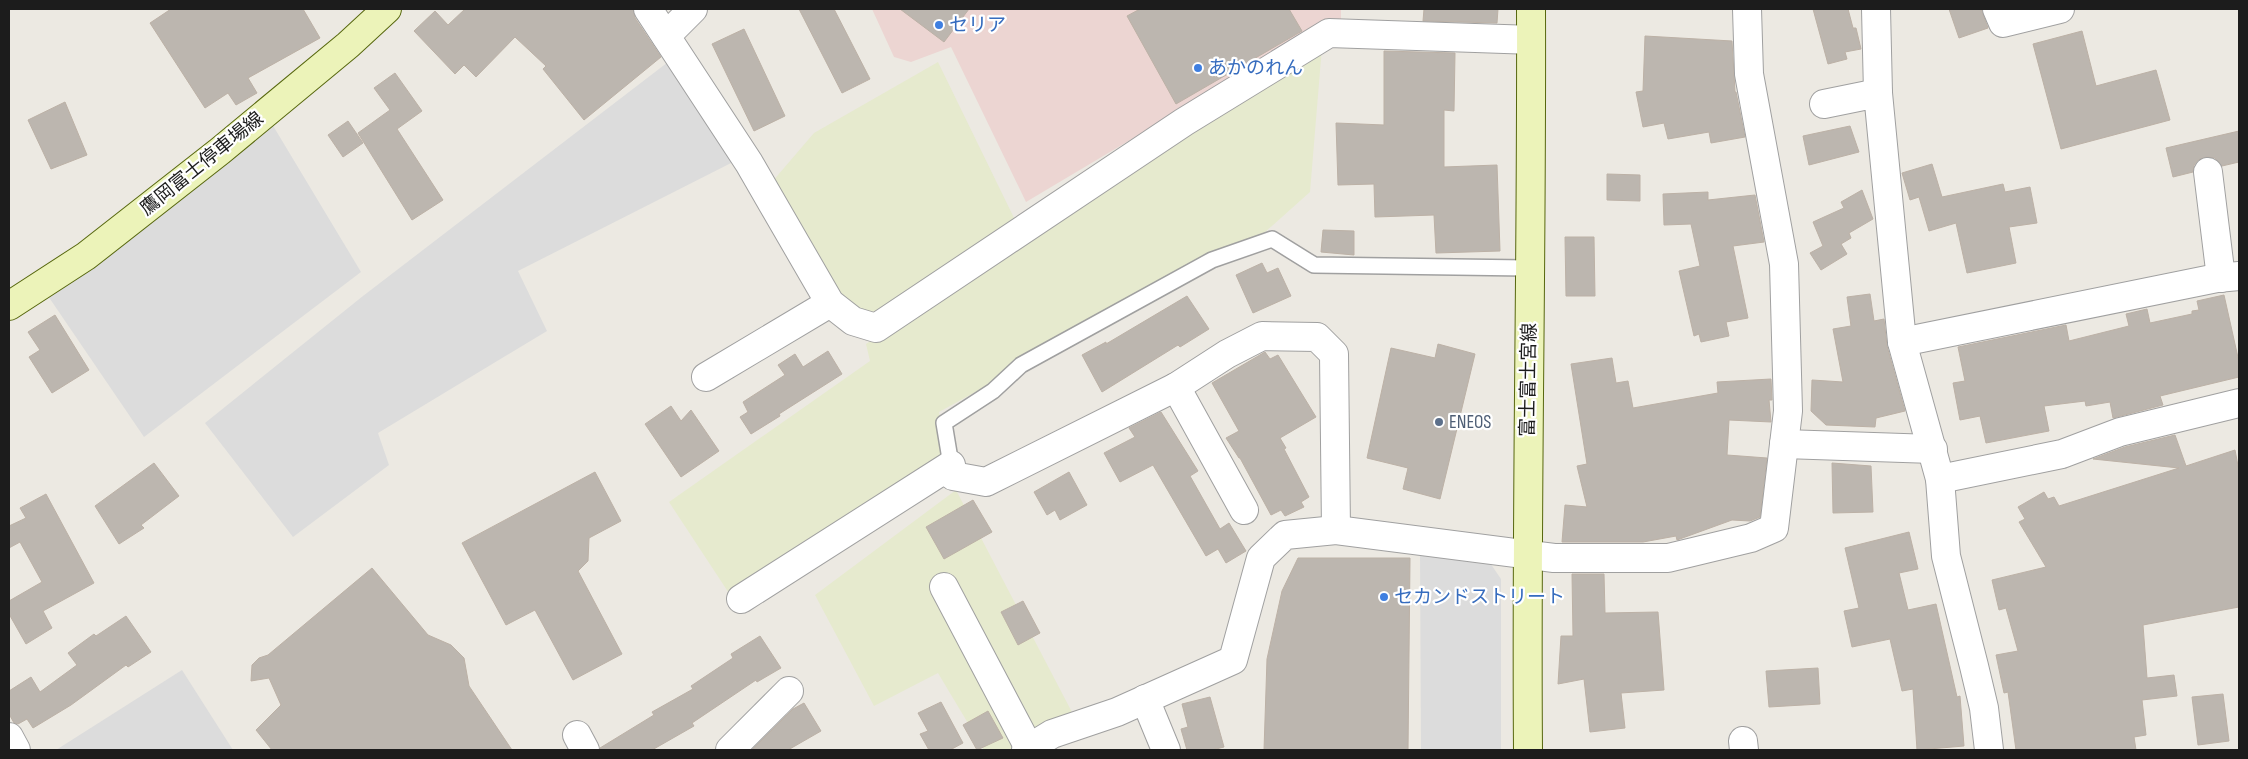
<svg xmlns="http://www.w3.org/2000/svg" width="2248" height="759" viewBox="0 0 2248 759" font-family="'Sofia Sans Condensed','Noto Sans JP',sans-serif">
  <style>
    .commercial { fill: #ecd5d2 }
    .farmland { fill: #e6eace }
    .parking { fill: #dcdcdc }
    .building { fill: #bcb6af; stroke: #bcb1a6 }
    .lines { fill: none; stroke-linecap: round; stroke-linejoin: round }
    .service-casing { stroke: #a0a0a0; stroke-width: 18 }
    .minor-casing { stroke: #a0a0a0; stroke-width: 30 }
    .secondary-casing { stroke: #57670e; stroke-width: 30 }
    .service { stroke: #fff; stroke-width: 15 }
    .minor { stroke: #fff; stroke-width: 28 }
    .secondary { stroke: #ecf3b9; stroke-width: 28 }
    .shop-dot { fill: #3f7fe0; stroke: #fff; stroke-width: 2 }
    .service-dot { fill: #5c6f8a; stroke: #fff; stroke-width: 2 }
    .labels { text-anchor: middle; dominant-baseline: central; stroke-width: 4.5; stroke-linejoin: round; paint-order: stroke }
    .shop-label { font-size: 19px; fill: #366cbe; stroke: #fff; text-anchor: start }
    .street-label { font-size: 19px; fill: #1c1c1c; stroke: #fff }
    .service-label { font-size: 19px; fill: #4e5e75; stroke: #fff; text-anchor: start }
  </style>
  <rect width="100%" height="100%" fill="#ece9e2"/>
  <polygon class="commercial" points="872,9 1341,9 1341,22 1162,121 1026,202 951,47 911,62 894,57"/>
  <g class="farmland">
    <polygon points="1322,47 1310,192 1264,233 939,412 951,465 742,613 669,502 870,361 866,344"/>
    <polygon points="938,62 1016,222 886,308 868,313 836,295 772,182 814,133"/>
    <polygon points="956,490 1075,718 1011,750 984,750 938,673 874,706 815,595"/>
  </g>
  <g class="parking">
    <polygon points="672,59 735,161 518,271 547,331 378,433 389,465 293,537 205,423 363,296"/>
    <polygon points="269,119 361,272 144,437 46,293"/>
    <polygon points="1420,554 1488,560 1501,579 1501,750 1421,750"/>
    <polygon points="182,670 233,750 56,750"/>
  </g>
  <g class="building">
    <polygon points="171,9 303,9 320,38 248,78 257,93 236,105 228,93 205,108 150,23"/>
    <polygon points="465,9 633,9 635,18 661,57 584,120 543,69 546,66 515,37 476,77 464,65 455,74 414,31 435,11 448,25"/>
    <polygon points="799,9 834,9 870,79 842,93"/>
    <polygon points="900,9 969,9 944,42"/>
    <polygon points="1140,9 1289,9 1302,31 1176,104 1127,16"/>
    <polygon points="1424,9 1498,9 1497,23 1423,21"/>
    <polygon points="1813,9 1848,9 1853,28 1856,28 1861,49 1845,52 1847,59 1828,64"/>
    <polygon points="1949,9 1981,9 1988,28 1959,38"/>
    <polygon points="744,29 785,116 754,131 712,44"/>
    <polygon points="2082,31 2096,86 2156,70 2170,120 2061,149 2033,44"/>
    <polygon points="1645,36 1732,41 1735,92 1736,92 1745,137 1711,143 1709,132 1668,139 1664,123 1643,127 1636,92 1643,91"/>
    <polygon points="1384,51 1455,53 1454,111 1444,110 1444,167 1497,165 1500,251 1436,253 1434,215 1375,217 1374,184 1338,185 1336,123 1384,125"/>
    <polygon points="395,73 422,111 397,129 443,200 412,220 358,133 390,110 374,88"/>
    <polygon points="65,102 87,155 51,169 28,120"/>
    <polygon points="348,121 363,143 343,157 328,135"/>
    <polygon points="1850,126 1859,152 1809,165 1803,136"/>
    <polygon points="2239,131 2239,162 2222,166 2215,158 2206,157 2198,160 2194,165 2193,172 2173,177 2166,148"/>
    <polygon points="1932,164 1942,197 2003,184 2005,192 2030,187 2037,223 2009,227 2016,263 1967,273 1956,223 1929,231 1919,197 1910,200 1902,173"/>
    <polygon points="1607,174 1640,175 1640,201 1607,200"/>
    <polygon points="1862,190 1873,219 1849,233 1851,238 1841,244 1847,254 1821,270 1810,253 1823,246 1813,222 1844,208 1841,202"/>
    <polygon points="1708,192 1708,200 1755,195 1764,242 1733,246 1748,318 1726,322 1729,336 1701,342 1699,334 1694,336 1679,271 1700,266 1691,224 1664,225 1663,194"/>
    <polygon points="1323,230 1354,231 1354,255 1321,252"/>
    <polygon points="1565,237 1594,237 1595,296 1566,296"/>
    <polygon points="1262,263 1267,273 1278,268 1291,296 1253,313 1236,275"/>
    <polygon points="1870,294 1874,321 1884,319 1887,346 1905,411 1876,418 1875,427 1826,425 1811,411 1812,380 1843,382 1833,329 1851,326 1847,297"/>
    <polygon points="2224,295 2239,362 2239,377 2160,396 2163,405 2113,418 2110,402 2086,406 2085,401 2044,406 2049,431 1986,443 1980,416 1960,420 1953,383 1965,381 1958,347 2066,325 2069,341 2129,326 2126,314 2147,309 2150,323 2192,314 2192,311 2199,310 2197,301"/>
    <polygon points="1187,296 1209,329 1180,347 1178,345 1102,392 1082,355 1106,342 1106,344"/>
    <polygon points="55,315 89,370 52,393 29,357 40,350 28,332"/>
    <polygon points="1438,344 1475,354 1440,499 1403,489 1408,468 1367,458 1391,348 1435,358"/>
    <polygon points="828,351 842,374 779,414 780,416 751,434 740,417 748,412 743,402 785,375 778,365 795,354 803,367"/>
    <polygon points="1265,352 1270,359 1278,355 1316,417 1280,438 1286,448 1284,449 1309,497 1301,502 1304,507 1285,516 1281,510 1271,515 1240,458 1239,458 1226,438 1239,431 1212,383"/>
    <polygon points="1612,358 1616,383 1628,381 1633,408 1718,393 1717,382 1771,379 1772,400 1769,400 1771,422 1729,420 1727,455 1767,458 1760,517 1750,521 1732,520 1677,540 1676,536 1643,542 1562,542 1565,505 1587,507 1577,466 1587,464 1571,364"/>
    <polygon points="671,406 681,421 691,410 719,451 681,477 645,424"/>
    <polygon points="1161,412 1198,471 1190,476 1220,529 1229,523 1246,551 1226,563 1218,549 1206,556 1153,465 1120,482 1104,453 1135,437 1129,428"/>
    <polygon points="2175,435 2186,466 2235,450 2239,471 2239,607 2143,625 2147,678 2174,675 2177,696 2142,700 2146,735 2134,737 2136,750 2016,750 2008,692 2004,693 1996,655 2018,651 2006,608 1999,610 1992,580 2046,567 2019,522 2025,519 2018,507 2044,492 2048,499 2054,497 2059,506 2179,468 2093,459 2125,447"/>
    <polygon points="154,463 179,496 141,525 144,528 119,544 95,506"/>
    <polygon points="1832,463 1871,466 1873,512 1833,513"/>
    <polygon points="595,472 621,521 589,538 588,561 578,571 622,654 573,680 535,610 506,625 462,543"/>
    <polygon points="1069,472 1087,505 1060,520 1055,510 1047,515 1034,492"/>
    <polygon points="46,494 94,583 43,611 52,628 26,644 9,614 9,601 42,582 20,542 9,548 9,526 26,518 20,508"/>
    <polygon points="973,500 992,532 944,559 926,527"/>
    <polygon points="1909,532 1918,569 1899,573 1908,610 1936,604 1957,697 1960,696 1964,746 1917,750 1913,689 1902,691 1890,639 1852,647 1844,611 1859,608 1845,548"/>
    <polygon points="1298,558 1410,558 1408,750 1264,750 1267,659 1282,591"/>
    <polygon points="372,568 428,635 451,645 464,658 469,686 512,750 272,750 256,730 281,705 269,678 251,681 252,665 259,658 268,655"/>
    <polygon points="1572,574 1604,574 1605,613 1658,612 1664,690 1621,693 1625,728 1590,732 1584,679 1558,684 1561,636 1573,636"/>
    <polygon points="1023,601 1040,633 1018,645 1001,612"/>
    <polygon points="126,616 151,652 128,667 126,665 71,705 33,728 27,719 18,724 14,723 9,714 9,691 31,677 40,692 77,665 68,653 94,634 96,636"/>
    <polygon points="760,636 781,668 757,682 756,680 692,723 694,726 652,750 601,750 600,748 654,715 652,712 693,689 691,686 733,658 731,654"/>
    <polygon points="1818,668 1820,704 1769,707 1766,671"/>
    <polygon points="2223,694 2229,741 2198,745 2192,697"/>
    <polygon points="1210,697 1224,747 1212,750 1187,750 1181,729 1188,727 1182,704"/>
    <polygon points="941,702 963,743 950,750 929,750 920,734 928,731 918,713"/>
    <polygon points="804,703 821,731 788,750 752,750 793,709"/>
    <polygon points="988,711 1003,738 977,750 963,725"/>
  </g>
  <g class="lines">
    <defs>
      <polyline id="service" points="951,465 944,423 993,391 1021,365 1212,260 1272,239 1314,265 1531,268"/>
      <g id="minor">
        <polyline points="648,9 749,163 830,303 853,321 876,328 1184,122 1329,33 1531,40"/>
        <polyline points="1876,9 1878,93"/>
        <polyline points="1997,9 2003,23 2060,9"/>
        <polyline points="666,36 693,9"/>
        <polyline points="1824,104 1878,93 1902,342 1940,479 1946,556 1974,666 1984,708 1989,750"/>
        <polyline points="2208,172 2221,278"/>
        <polyline points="1902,342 2217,278 2239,276"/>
        <polyline points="706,377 830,303"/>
        <polyline points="1176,387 1244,510"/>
        <polyline points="1784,444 1933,449"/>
        <polyline points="1940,479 2062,454 2120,432 2239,403"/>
        <polyline points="944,587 1029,748"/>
        <polyline points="741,599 951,465 953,476 986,482 1176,387 1227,354 1262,336 1317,337 1334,354 1336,530"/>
        <polyline points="1145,699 1166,750"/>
        <polyline points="577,735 585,750"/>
        <polyline points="9,737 16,750"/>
        <polyline points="1743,741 1744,750"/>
        <polyline points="730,750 789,691"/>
        <polyline points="1026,750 1052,734 1117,712 1233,660 1261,558 1285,535 1336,530 1554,558 1668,558 1751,538 1774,528 1788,411 1784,264 1749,74 1747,9"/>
      </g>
      <g id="secondary">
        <polyline points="9,306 86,256 220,151 348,45 387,9"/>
        <path d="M1528,750C1526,503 1532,256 1531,9"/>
      </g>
    </defs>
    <use href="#service" class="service-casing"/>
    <use href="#minor" class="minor-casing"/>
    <use href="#secondary" class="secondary-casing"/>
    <use href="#service" class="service"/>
    <use href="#minor" class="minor"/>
    <use href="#secondary" class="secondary"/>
  </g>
  <g class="shop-dot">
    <circle cx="939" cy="25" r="5"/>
    <circle cx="1198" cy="68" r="5"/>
    <circle cx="1384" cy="597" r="5"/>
  </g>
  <circle class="service-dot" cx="1439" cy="422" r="5"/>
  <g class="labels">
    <g class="shop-label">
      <text x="949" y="25">セリア</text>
      <text x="1208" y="68">あかのれん</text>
      <text x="1394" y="597">セカンドストリート</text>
    </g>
    <g class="street-label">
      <text transform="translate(202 164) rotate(-39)">鷹岡富士停車場線</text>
      <text transform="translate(1529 380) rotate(-89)">富士富士宮線</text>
    </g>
    <g class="service-label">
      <text x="1449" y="422">ENEOS</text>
    </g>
  </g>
  <rect width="2248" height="759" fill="none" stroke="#1c1c1c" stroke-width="20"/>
</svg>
